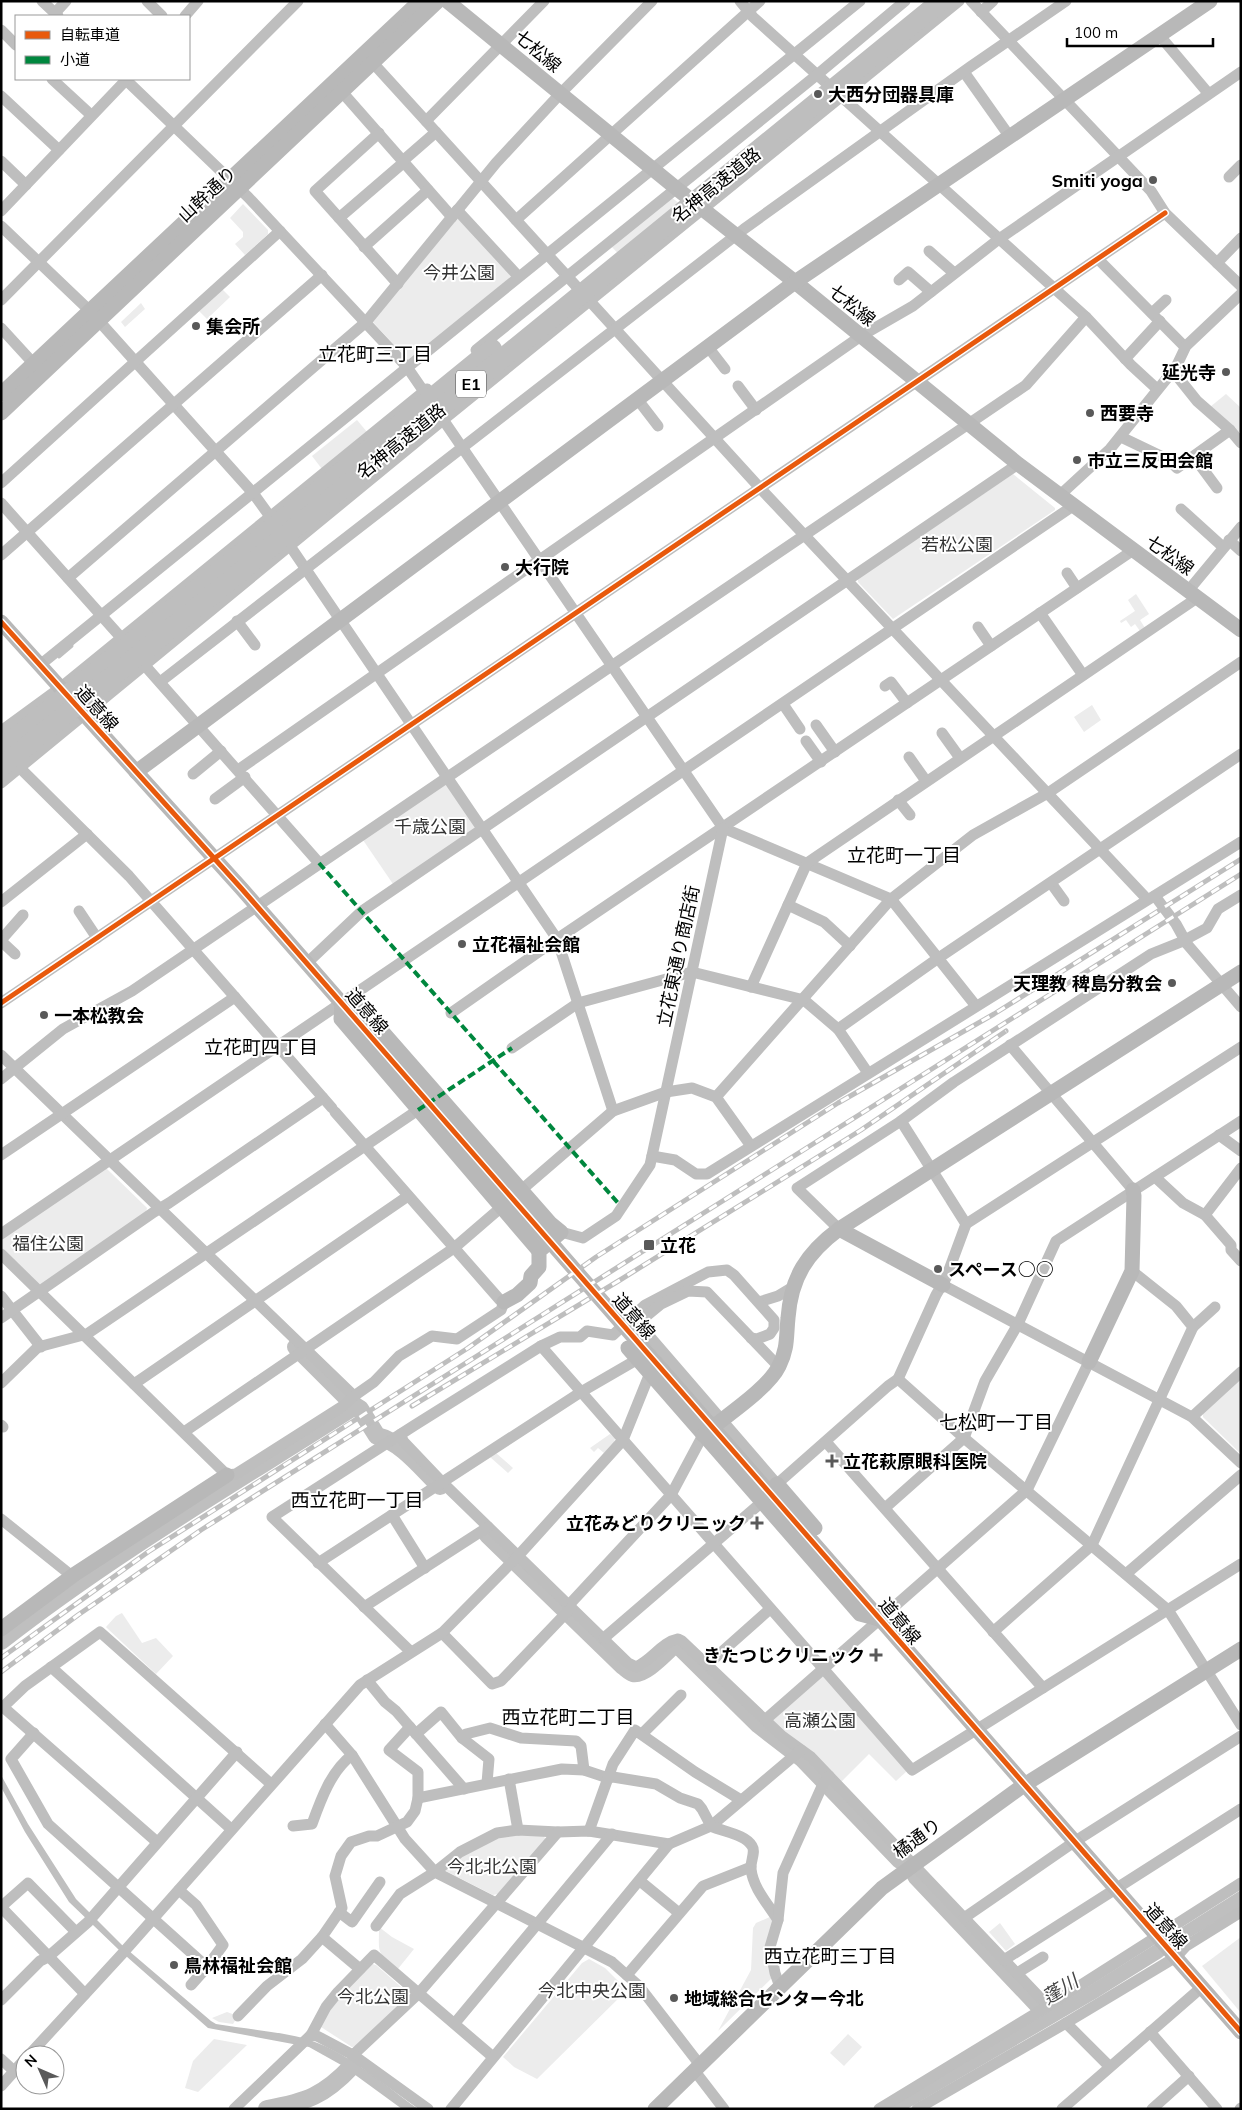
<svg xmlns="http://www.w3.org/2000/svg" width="1242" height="2110" viewBox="0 0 1242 2110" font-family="Mulish,'Noto Sans JP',sans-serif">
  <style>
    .green { fill: #ececec }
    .water { fill: #bfbfbf }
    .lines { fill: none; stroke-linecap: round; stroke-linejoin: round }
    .stream { stroke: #bfbfbf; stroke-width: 3 }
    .river { stroke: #bfbfbf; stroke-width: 18 }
    .street { stroke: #bebebe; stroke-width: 11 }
    .secondary { stroke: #b8b8b8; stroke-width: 15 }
    .highway { stroke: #bebebe; stroke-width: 20 }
    .rail-casing { stroke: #bebebe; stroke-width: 5 }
    .rail { stroke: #fff; stroke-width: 3; stroke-dasharray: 9; stroke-linecap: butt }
    .quiet { stroke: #00873e; stroke-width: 4; stroke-dasharray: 8 4; stroke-linecap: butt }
    .cycleway-casing { stroke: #fff; stroke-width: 8 }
    .cycleway { stroke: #e8590c; stroke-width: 5 }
    .poi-dot { fill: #595959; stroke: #fff; stroke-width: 2 }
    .labels { text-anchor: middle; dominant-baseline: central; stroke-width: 4; stroke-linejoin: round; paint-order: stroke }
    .shield { fill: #fff; stroke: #4c4c4c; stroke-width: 1 }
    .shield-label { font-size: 16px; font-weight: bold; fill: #000 }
    .street-label { font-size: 18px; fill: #000; stroke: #fff }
    .poi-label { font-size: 18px; font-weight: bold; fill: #000; stroke: #fff; text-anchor: start }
    .park-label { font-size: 18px; fill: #333; stroke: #fff }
    .neighbourhood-label { font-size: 19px; fill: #000; stroke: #fff }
    .water-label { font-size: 19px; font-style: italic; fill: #444; stroke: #fff }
  </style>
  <rect width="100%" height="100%" fill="#fff"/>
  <g class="green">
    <polygon points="671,197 690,212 628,264 611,246"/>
    <polygon points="243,204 268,230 268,234 245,255 235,244 243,237 243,232 230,218"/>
    <polygon points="457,218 513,275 409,361 372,321"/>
    <polygon points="222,289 230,297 207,319 199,311"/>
    <polygon points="141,303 145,309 125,327 121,322"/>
    <polygon points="1226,394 1241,408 1241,431 1238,433 1210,407"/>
    <polygon points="357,420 367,432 322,469 312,456"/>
    <polygon points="1013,474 1055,508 1055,510 893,619 858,582 858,578"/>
    <polygon points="1136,594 1149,614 1140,620 1145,628 1140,631 1135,624 1131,627 1126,620 1121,623 1120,621 1135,611 1128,600"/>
    <polygon points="1092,705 1101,720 1084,732 1074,717"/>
    <polygon points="443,785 447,785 475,825 474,830 393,884 363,840"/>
    <polygon points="102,1169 107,1169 147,1208 146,1212 43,1284 38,1284 1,1249 1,1239"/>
    <polygon points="1241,1377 1241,1454 1203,1417 1203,1412"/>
    <polygon points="610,1434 615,1438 614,1443 604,1453 598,1448 594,1452 590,1448"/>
    <polygon points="496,1453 513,1468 508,1473 490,1457"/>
    <polygon points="122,1613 142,1643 156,1638 173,1656 156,1674 108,1629 106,1627 116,1616"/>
    <polygon points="820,1677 825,1677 907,1771 896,1781 869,1754 840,1783 787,1736 771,1719"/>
    <polygon points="542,1833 546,1840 501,1893 493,1895 444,1870 444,1867 500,1835"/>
    <polygon points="772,1916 773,1977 718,2031 751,1970 753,1928 756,1923"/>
    <polygon points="1000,1923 1015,1944 1006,1951 989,1932"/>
    <path d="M379,1927L392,1937L414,1949L397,1970C376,1951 379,1954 379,1927Z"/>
    <polygon points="1241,1937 1241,2013 1202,1966"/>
    <polygon points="589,1959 605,1968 627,1990 537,2079 514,2067 503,2057 582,1963"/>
    <polygon points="369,1963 376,1965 408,1993 409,1997 357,2046 352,2047 321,2027 329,2007"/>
    <polygon points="227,2012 238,2016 233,2024 219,2022 212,2018"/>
    <polygon points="848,2034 862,2047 844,2066 830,2053"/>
    <polygon points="214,2039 247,2045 198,2092 185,2088 193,2061"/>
  </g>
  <g class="water">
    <path d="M1,1775L28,1824L76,1899L122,1945L211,2021L216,2024C245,2029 276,2031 303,2038C346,2050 383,2084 418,2109H402L343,2066L309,2047L208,2028L118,1949L69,1902L25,1832L1,1787Z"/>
    <polygon points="1241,1890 1241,1907 1182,1942 1161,1958 1097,1998 907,2109 885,2109 1046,2013"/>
  </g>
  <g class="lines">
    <polyline class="stream" points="59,657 72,646"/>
    <g class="river">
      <polyline points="296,1347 355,1406"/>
      <path d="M488,1535L623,1666C626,1668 630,1672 633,1673C644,1676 665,1653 673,1646H679L759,1725L803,1759L900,1860"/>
      <path d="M1,1641C112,1554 236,1482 355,1406L360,1409L377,1436C402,1442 422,1469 440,1486"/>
      <polyline points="916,1876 1039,2006"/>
      <path d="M267,2109C306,2102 324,2096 352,2066"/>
    </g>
    <g class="street">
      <polyline points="42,1 58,16"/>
      <polyline points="147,1 162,16"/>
      <polyline points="740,1 753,17 1086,317 1131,365 1157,389"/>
      <polyline points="971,1 1151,191 1165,213 1241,286"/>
      <polyline points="981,12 993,1"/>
      <polyline points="55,13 66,1"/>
      <polyline points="185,16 198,1"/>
      <polyline points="1,30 16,45"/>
      <polyline points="1160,36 1208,93"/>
      <polyline points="373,63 760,488 1147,899"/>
      <polyline points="964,72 1010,137"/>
      <polyline points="52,79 91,115"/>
      <polyline points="125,79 248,197 407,367 723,828 891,899 976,1006"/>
      <polyline points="342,92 452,217"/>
      <polyline points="1,96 59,150"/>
      <polyline points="426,121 544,1"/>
      <polyline points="379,133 315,191 398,284"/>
      <polyline points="1,161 26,185"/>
      <polyline points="1229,177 1241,165"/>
      <polyline points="457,210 518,276"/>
      <polyline points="1,211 127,79"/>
      <polyline points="339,218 403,163 405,159 436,132"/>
      <polyline points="516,220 760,1"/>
      <polyline points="1,226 90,311 253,493 274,522"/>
      <polyline points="364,247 428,190"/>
      <polyline points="929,251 954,273"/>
      <polyline points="1098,259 1185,347"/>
      <polyline points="1217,263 1241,238"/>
      <polyline points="899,280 908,272 931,292"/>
      <polyline points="1,300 298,1"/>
      <polyline points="1152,313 1166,300"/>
      <polyline points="1,328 34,364"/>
      <polyline points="708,347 725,369"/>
      <polyline points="476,350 818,74 905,1"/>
      <polyline points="1125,359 1160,321"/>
      <polyline points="1173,371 1197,401 1230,430 1241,443"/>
      <polyline points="738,386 756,410"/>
      <polyline points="638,400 658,426"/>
      <polyline points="1121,437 1169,460 1177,468 1230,430"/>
      <polyline points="1194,457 1217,488"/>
      <polyline points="1,483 280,231"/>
      <polyline points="1059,496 1110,449 1176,367 1186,346 1241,294"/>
      <polyline points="1,503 125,642"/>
      <polyline points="1181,509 1223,547"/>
      <polyline points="286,540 557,939 613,1111"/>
      <polyline points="1229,540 1241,551"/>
      <polyline points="1,555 322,275"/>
      <polyline points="1067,573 1077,588"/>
      <polyline points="68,578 366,322 496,163 560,94 652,1"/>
      <polyline points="1188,591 1241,527"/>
      <polyline points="1040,613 1083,675"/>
      <polyline points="237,621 255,645"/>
      <polyline points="978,627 991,646"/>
      <polyline points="140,660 319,863"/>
      <polyline points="40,665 860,1"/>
      <polyline points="160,682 744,229 970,67 1066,1"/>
      <polyline points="885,686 891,682 907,703"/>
      <polyline points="783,704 800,729"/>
      <polyline points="816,725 835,752"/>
      <polyline points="1,731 60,688 427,389"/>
      <polyline points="942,733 960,758"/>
      <polyline points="806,741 821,762"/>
      <polyline points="909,757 926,781"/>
      <polyline points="15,763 129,876 332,1108"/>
      <polyline points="238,770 861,336 913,306 999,239 1241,72"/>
      <polyline points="193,774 221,751"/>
      <polyline points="1,783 443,420 959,1"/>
      <polyline points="215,799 245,777"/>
      <polyline points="898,800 910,815"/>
      <polyline points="1051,883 1064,901"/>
      <polyline points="1155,896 1176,924 1187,944 1241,1007"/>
      <polyline points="1,902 87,834"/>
      <polyline points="788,905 824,922 850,946"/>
      <polyline points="79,911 97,938"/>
      <polyline points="1,940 23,915"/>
      <polyline points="1,941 15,954"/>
      <polyline points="307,963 362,911 1018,464"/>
      <polyline points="751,987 807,863 1197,598"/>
      <polyline points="1,1003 1165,213"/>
      <polyline points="451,1013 557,939 1132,551"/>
      <polyline points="838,1029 937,959 1241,754"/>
      <polyline points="1010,1045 1133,1190"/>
      <polyline points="512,1048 578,1003 692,972 804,1000 838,1029 868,1073"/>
      <polyline points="1,1055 354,1396"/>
      <polyline points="1,1079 63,1029 132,991 1026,385 1086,317"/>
      <polyline points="716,1097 891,899 973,835 1048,793 1241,662"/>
      <polyline points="901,1121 966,1224"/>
      <polyline points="1219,1135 1241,1151"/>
      <polyline points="1,1155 235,997"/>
      <polyline points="652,1156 675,1160 696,1174 707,1174 1241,842"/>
      <polyline points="1155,1177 1183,1203 1205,1215 1231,1245 1231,1250 1241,1261"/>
      <polyline points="1205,1215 1241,1168"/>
      <polyline points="839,1229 797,1188 901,1121 954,1082 1151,954 1181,942 1207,928 1218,909 1241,895"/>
      <polyline points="561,1232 583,1238 616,1216 650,1165 723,828"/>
      <polyline points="1,1234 1073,506"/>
      <polyline points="1,1254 227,1475 236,1474 343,1406 354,1396 374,1382 399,1356 432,1336 457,1339 501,1310 504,1302 500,1300 335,1112"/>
      <polyline points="943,1285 1192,1417 1241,1463"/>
      <polyline points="1,1296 41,1347"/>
      <polyline points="759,1302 778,1296 793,1287"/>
      <polyline points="1,1318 154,1212 169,1203 323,1098"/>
      <path d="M630,1319L613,1335L587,1331L580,1337H560L541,1346L415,1425L401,1434L403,1441L442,1482L628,1663L636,1667C652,1660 662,1642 678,1639L682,1641L782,1736L811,1757L1048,2006"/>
      <polyline points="628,1324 630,1319 645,1305 708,1272 727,1270 734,1275 774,1320 774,1328 770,1334 757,1339 751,1338"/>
      <polyline points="1193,1327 1215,1307"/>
      <polyline points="541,1346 912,1770 1241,1564"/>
      <polyline points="779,1367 707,1292 688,1291 661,1304 644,1318 643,1323 645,1331 777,1484 888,1386 898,1379 936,1295 946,1278 966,1224 1241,1047"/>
      <polyline points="898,1379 964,1438 1168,1610 1241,1725"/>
      <polyline points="1,1383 38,1347 87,1334 418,1110"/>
      <polyline points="134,1384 408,1196"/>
      <polyline points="1192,1417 1241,1372"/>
      <polyline points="1,1425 3,1427"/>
      <polyline points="184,1432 454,1248 613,1111 666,1092 692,1088 716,1097 751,1146"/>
      <polyline points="401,1434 272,1517 411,1652"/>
      <polyline points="826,1442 1043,1688"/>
      <polyline points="885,1508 964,1438 985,1381 1018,1324 1056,1241 1241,1121"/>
      <polyline points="392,1515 425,1568"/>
      <polyline points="1,1519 72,1576"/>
      <polyline points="318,1563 581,1392 638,1359"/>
      <polyline points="1126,1574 1241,1475"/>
      <polyline points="568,1606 671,1495 703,1435"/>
      <polyline points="364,1607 488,1527"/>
      <polyline points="993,1632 1092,1545 1193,1327 1176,1306 1132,1271"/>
      <polyline points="442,1633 492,1684 501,1681 571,1608"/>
      <polyline points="604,1638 762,1502"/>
      <polyline points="707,1665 770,1609"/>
      <polyline points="51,1667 231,1829"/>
      <polyline points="367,1680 385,1702 396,1711 464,1789"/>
      <polyline points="765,1720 1027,1490 1089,1362"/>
      <polyline points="325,1724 352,1755 405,1839 435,1872 460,1852 497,1833 518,1830 558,1832 589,1831 669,1844 711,1826 801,1750"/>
      <polyline points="34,1733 11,1759 48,1824 207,1967 223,1945 196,1905 179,1890"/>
      <polyline points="416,1734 441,1712 462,1738 489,1759 487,1783"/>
      <polyline points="642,1734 681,1695"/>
      <polyline points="462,1738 466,1734 490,1728 521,1738 576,1741 581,1746 584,1770"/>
      <polyline points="509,1779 518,1830"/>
      <path d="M418,1798L562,1769L584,1770L608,1778L613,1777L656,1784L680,1798L698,1804L702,1809L711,1826C723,1832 745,1834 752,1846C756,1852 750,1862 751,1869C753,1888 768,1904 778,1920"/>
      <path d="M293,1826L312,1824C321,1799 331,1771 352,1755"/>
      <polyline points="589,1831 613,1764 635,1730 695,1772 741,1800"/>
      <polyline points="157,1842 3,1707 25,1686 100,1632 271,1784"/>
      <polyline points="640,1881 679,1913"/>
      <polyline points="1,1907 85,1994"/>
      <polyline points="1,1907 28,1883 76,1932"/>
      <polyline points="339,1912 352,1922 380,1882"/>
      <polyline points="964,1918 1074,1842 1241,1736"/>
      <polyline points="376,1926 400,1894 435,1872 612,1962 639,1986 700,2065"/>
      <polyline points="1004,1960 1241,1809"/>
      <polyline points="360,1969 322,1937 342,1908 335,1876 341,1856 351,1842 369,1836 377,1836 407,1822 415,1811 418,1798 418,1772 389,1750 410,1727"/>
      <polyline points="1017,1973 1043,1957"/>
      <polyline points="627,1975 703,1886 751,1867"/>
      <polyline points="191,1985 207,1967"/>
      <polyline points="780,1987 775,1973 770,1947 778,1920 783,1873 823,1784 829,1776"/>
      <polyline points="1,2000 40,1961 48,1957 88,1922 237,1752"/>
      <polyline points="238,2016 267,1986 302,1959 322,1937"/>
      <polyline points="455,2023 612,1834"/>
      <polyline points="1066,2023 1109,2066"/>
      <polyline points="1150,2032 1217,2109"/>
      <polyline points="29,2055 122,1954 360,1685 442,1633 518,1556 623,1440 650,1373 655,1368"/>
      <polyline points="353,2055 418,1994 558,1832"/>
      <polyline points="1,2059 14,2071"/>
      <polyline points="694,2070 724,2109"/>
      <polyline points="1,2086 25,2059"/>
      <polyline points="234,2109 311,2035"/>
      <polyline points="428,2109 353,2055 317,2036 311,2035 326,2007 338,1992 374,1955 493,2057"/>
      <polyline points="451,2109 669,1844"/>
      <polyline points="879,2109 1048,2006 1241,1883"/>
      <polyline points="917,2109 1066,2023 1176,1957 1186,1946 1241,1912"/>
      <polyline points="1062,2109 1202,1987"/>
      <polyline points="1152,2109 1189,2076"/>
      <polyline points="1240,2109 1241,2108"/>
    </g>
    <g class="secondary">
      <polyline points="447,1 676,188 795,282 1018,464 1241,630"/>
      <polyline points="1,394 420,1"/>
      <polyline points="1,413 438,1"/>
      <polyline points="1,622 241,888 1241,2032"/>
      <polyline points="136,772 795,282 1210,1"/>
      <polyline points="342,1003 358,1004 550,1223 561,1232 539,1251 539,1267 531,1276 530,1283 517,1295 504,1302"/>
      <polyline points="342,1003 341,1019 539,1251"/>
      <polyline points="839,1229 943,1285"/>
      <polyline points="628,1348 860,1614 879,1619"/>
      <polyline points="1089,1362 1132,1271 1134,1196 1133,1190"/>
      <path d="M703,1435C724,1417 768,1389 779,1366C788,1348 786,1337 788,1318C791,1277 807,1253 839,1229L1241,972"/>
      <polyline points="777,1484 815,1528"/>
      <polyline points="1,1629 75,1574 227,1475"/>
      <polyline points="655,2109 882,1888 1024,1785 1241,1649"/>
    </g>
    <g class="highway">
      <polyline points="1,749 492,349"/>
      <polyline points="1,767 941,1"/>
    </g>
    <defs>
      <g id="rail">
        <polyline points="412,1406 620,1280 861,1130 1006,1031"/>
        <polyline points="1,1658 148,1552 468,1348 596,1257 838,1103 994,1014 1241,859"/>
        <polyline points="1,1672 78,1615 201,1530 1241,874"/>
      </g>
    </defs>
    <use href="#rail" class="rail-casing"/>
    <use href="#rail" class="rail"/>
    <g class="quiet">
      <polyline points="319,863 618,1203"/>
      <polyline points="418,1110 512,1048"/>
    </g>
    <defs>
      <g id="cycleway">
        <polyline points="1,622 241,888 1241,2032"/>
        <polyline points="1,1003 1165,213"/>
      </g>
    </defs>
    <use href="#cycleway" class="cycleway-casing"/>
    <use href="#cycleway" class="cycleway"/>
  </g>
  <g class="poi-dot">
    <circle cx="818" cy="94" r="5"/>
    <circle cx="1153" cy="180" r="5"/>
    <circle cx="196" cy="326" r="5"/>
    <circle cx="1226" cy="372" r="5"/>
    <circle cx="1090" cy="413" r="5"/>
    <circle cx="1077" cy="460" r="5"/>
    <circle cx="505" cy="567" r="5"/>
    <circle cx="462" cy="944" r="5"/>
    <circle cx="1172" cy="983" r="5"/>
    <circle cx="44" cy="1015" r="5"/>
    <rect x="643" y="1239" width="12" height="12" rx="2.5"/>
    <circle cx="938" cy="1269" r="5"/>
    <path d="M829.5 1453.5h5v5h5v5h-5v5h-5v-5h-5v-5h5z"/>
    <path d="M754.5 1515.5h5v5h5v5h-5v5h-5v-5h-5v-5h5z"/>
    <path d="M873.5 1647.5h5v5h5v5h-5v5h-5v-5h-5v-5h5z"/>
    <circle cx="174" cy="1965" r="5"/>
    <circle cx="674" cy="1998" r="5"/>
  </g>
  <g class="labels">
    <rect class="shield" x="456" y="370.5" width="30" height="27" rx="4"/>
    <g class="shield-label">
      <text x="471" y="384">E1</text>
    </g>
    <g class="street-label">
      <text transform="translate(538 51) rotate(40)">七松線</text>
      <text transform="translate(716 185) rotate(-39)">名神高速道路</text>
      <text transform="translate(207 194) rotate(-43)">山幹通り</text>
      <text transform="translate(852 305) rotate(39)">七松線</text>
      <text transform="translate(401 441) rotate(-39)">名神高速道路</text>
      <text transform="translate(1170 555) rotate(36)">七松線</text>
      <text transform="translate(97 708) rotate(48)">道意線</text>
      <text transform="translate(678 956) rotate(-78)">立花東通り商店街</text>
      <text transform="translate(367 1011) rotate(49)">道意線</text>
      <text transform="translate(634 1316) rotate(49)">道意線</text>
      <text transform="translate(900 1621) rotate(50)">道意線</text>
      <text transform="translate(917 1838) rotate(-36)">橘通り</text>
      <text transform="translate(1166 1926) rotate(48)">道意線</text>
    </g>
    <g class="poi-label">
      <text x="828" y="94">大西分団器具庫</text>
      <text x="1143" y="180" text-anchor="end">Smiti yoga</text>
      <text x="206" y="326">集会所</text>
      <text x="1216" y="372" text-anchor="end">延光寺</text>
      <text x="1100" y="413">西要寺</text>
      <text x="1087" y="460">市立三反田会館</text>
      <text x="515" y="567">大行院</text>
      <text x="472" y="944">立花福祉会館</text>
      <text x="1162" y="983" text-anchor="end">天理教 稗島分教会</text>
      <text x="54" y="1015">一本松教会</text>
      <text x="660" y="1245">立花</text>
      <text x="948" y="1269">スペース○○</text>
      <text x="843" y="1461">立花萩原眼科医院</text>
      <text x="746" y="1523" text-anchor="end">立花みどりクリニック</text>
      <text x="865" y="1655" text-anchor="end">きたつじクリニック</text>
      <text x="184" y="1965">鳥林福祉会館</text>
      <text x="684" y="1998">地域総合センター今北</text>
    </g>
    <g class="park-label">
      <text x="459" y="272">今井公園</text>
      <text x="957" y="544">若松公園</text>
      <text x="430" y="826">千歳公園</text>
      <text x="48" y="1243">福住公園</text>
      <text x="820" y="1720">高瀬公園</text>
      <text x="492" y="1866">今北北公園</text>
      <text x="592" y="1990">今北中央公園</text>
      <text x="373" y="1996">今北公園</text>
    </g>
    <g class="neighbourhood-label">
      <text x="375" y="354">立花町三丁目</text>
      <text x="904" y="855">立花町一丁目</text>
      <text x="261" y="1047">立花町四丁目</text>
      <text x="996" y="1422">七松町一丁目</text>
      <text x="357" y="1500">西立花町一丁目</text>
      <text x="568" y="1717">西立花町二丁目</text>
      <text x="830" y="1956">西立花町三丁目</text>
    </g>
    <g class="water-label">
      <text transform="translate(1060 1989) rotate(-32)">蓬川</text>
    </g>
  </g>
  <rect width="1242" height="2110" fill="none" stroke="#000000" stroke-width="5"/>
  <rect x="15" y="15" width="175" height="65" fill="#ffffff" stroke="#999999"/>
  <rect x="25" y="31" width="25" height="8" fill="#e8590c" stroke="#999999"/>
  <text x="60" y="40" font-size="15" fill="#000000">自転車道</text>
  <rect x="25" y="56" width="25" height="8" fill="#00873e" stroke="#999999"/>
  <text x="60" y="65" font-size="15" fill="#000000">小道</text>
  <g transform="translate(40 2070) rotate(315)"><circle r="24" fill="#ffffff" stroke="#999999"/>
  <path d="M0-4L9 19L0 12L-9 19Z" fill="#595959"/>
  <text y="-8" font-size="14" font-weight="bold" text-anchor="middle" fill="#000000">N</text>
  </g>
  <path d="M1067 38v8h146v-8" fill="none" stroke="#000000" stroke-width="2.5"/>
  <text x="1074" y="38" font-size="15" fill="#000000" stroke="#ffffff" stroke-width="4" paint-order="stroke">100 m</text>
</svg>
